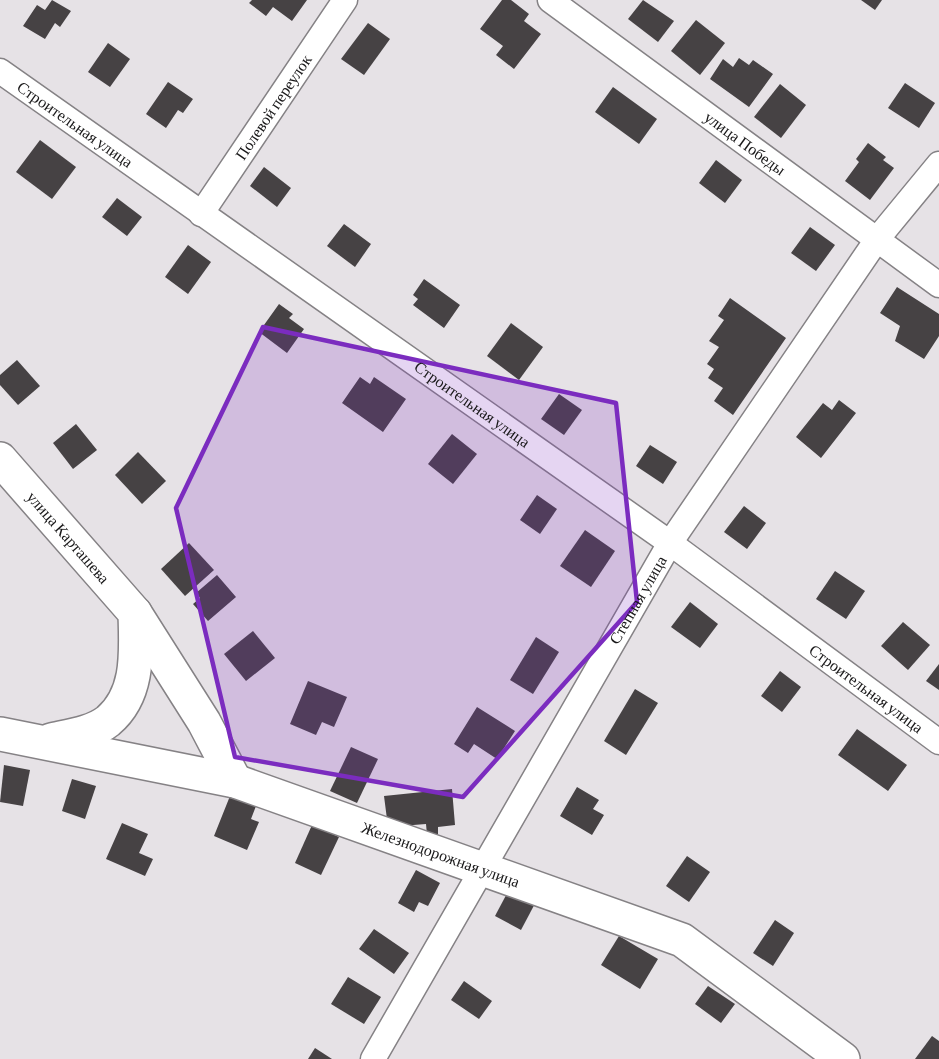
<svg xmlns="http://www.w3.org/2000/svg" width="939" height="1059" viewBox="0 0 939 1059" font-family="'Crimson Pro',serif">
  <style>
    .building { fill: #464244 }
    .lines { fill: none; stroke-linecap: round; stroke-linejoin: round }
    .street-casing { stroke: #858285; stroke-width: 27 }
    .secondary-casing { stroke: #858285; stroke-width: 36 }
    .street { stroke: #fff; stroke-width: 24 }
    .secondary { stroke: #fff; stroke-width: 33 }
    .marked { fill: #7b2cbf; fill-opacity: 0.2; stroke: #7b2cbf; stroke-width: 4.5; stroke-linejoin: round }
    .labels { text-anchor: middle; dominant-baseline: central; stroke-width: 6; stroke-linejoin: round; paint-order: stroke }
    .street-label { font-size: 16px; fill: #191819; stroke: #e6e2e6 }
  </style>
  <rect width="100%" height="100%" fill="#e6e2e6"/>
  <g class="building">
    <polygon points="52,0 71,11 60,27 55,23 45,39 23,26 37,5 45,10"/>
    <polygon points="252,0 307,0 292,21 273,7 266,16 249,3"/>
    <polygon points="502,0 511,0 529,14 524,21 541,34 514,69 496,55 503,46 480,29"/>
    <polygon points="643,0 674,21 658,42 628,19"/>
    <polygon points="861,0 882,0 875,10"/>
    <polygon points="696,20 725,43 700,75 671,51"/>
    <polygon points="368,23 390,39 364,75 341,59"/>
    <polygon points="108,43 130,59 110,87 88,72"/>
    <polygon points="739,58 749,65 753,60 773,74 749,107 710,79 723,59 733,67"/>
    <polygon points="168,82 193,99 183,113 178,110 166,128 146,114"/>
    <polygon points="905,83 935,103 919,128 888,108"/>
    <polygon points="780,84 806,105 781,138 754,117"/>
    <polygon points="613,87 657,119 639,144 595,112"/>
    <polygon points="40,140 76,167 52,199 16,172"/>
    <polygon points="868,143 886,157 883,160 894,168 870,200 845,181 859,162 856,159"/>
    <polygon points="716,160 742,180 725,203 699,183"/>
    <polygon points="264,167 291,188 277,207 250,186"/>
    <polygon points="117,198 142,217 127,236 102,217"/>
    <polygon points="344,224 371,244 355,267 327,246"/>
    <polygon points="810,227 835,245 816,271 791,253"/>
    <polygon points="188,245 211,262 188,294 165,277"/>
    <polygon points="424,279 460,305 444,328 413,305 418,299 413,295"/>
    <polygon points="897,287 939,314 939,336 924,359 895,341 900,326 880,313"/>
    <polygon points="730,298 786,338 733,415 714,401 723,388 708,378 714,369 707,364 719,347 709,341 724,320 718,316"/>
    <polygon points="279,304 293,314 289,318 304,329 287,353 259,332"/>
    <polygon points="511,323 543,347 519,380 487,356"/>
    <polygon points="17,360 40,386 18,405 0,385 0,375"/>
    <polygon points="360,377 370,384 374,377 406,399 383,432 342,403"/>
    <polygon points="559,394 582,410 564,435 541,419"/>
    <polygon points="839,400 856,413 821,458 796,437 823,403 832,410"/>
    <polygon points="76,424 97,450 73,469 53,443"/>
    <polygon points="452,434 477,454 453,484 428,464"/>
    <polygon points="650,445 677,462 663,484 636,466"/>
    <polygon points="138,452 166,481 142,504 115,475"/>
    <polygon points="537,495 557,509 540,534 520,520"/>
    <polygon points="744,506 766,523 747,549 724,532"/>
    <polygon points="585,530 615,551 591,587 560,566"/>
    <polygon points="189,543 214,570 185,596 161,569"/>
    <polygon points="835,571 865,591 846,619 816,599"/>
    <polygon points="217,575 236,597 208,621 193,604 200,598 196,593"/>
    <polygon points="690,602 718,624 700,648 671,627"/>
    <polygon points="903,622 930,645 908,670 881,646"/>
    <polygon points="253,631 275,658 246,681 224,654"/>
    <polygon points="536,637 559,652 533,694 510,680"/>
    <polygon points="939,664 939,690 926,681"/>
    <polygon points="780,671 801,687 782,712 761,696"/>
    <polygon points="308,681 347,697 334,727 322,722 316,735 290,724"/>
    <polygon points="635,689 658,703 626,755 604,741"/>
    <polygon points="477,707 515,731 497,759 474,744 468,753 454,744"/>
    <polygon points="857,729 907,765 888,791 838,755"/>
    <polygon points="351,747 378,759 357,803 330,791"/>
    <polygon points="4,765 30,770 23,806 0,802"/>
    <polygon points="72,779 96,786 85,819 62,811"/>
    <polygon points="577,787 599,800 593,809 604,815 592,835 560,816"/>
    <polygon points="452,789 455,825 438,827 438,834 427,835 426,824 388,827 384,796"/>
    <polygon points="230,796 256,806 251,819 259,822 247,850 214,836"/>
    <polygon points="122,823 148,834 139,853 153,859 145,876 106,859"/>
    <polygon points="312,825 339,837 321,875 295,863"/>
    <polygon points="687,856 710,872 689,902 666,886"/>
    <polygon points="416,870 440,883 428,906 419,902 414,912 398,903"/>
    <polygon points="513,882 539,896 521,930 495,916"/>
    <polygon points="775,920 794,933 773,966 753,953"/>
    <polygon points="374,929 409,953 394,974 359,949"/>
    <polygon points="619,936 658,959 640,989 601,965"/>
    <polygon points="348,977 381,997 364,1024 331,1004"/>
    <polygon points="464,981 492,1001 479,1019 451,1000"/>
    <polygon points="708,986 735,1004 721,1023 695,1004"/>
    <polygon points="932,1036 939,1041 939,1059 915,1059"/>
    <polygon points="315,1048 332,1059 308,1059"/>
  </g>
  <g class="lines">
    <defs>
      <g id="street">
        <path id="s1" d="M550,0L939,285"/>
        <path id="s2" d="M0,71L670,543L939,742"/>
        <path id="s3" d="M201,214L345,0"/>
        <path id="s4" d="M373,1059L670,543L878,238L939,164"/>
      </g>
      <g id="secondary">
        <path id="s5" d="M0,459L135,613C136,651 140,694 108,721C93,733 69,736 51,740"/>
        <polyline points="135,613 204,722 235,781"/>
        <path id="s6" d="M0,734L235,781L682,940L843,1059"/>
      </g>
    </defs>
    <use href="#street" class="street-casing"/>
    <use href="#secondary" class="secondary-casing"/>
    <use href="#street" class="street"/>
    <use href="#secondary" class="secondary"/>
  </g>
  <path class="marked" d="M263,327L616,403L637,602L463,797L235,757L176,508Z"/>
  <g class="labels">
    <g class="street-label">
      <text stroke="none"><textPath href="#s3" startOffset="129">Полевой переулок</textPath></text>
      <text stroke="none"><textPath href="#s2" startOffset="92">Строительная улица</textPath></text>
      <text stroke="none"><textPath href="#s1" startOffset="242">улица Победы</textPath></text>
      <text stroke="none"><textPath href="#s2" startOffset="578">Строительная улица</textPath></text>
      <text stroke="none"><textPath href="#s5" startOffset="104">улица Карташева</textPath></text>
      <text stroke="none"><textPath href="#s4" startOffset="530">Степная улица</textPath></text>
      <text stroke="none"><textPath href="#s2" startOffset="1064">Строительная улица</textPath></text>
      <text stroke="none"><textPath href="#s6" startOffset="458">Железнодорожная улица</textPath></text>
    </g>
  </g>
</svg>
